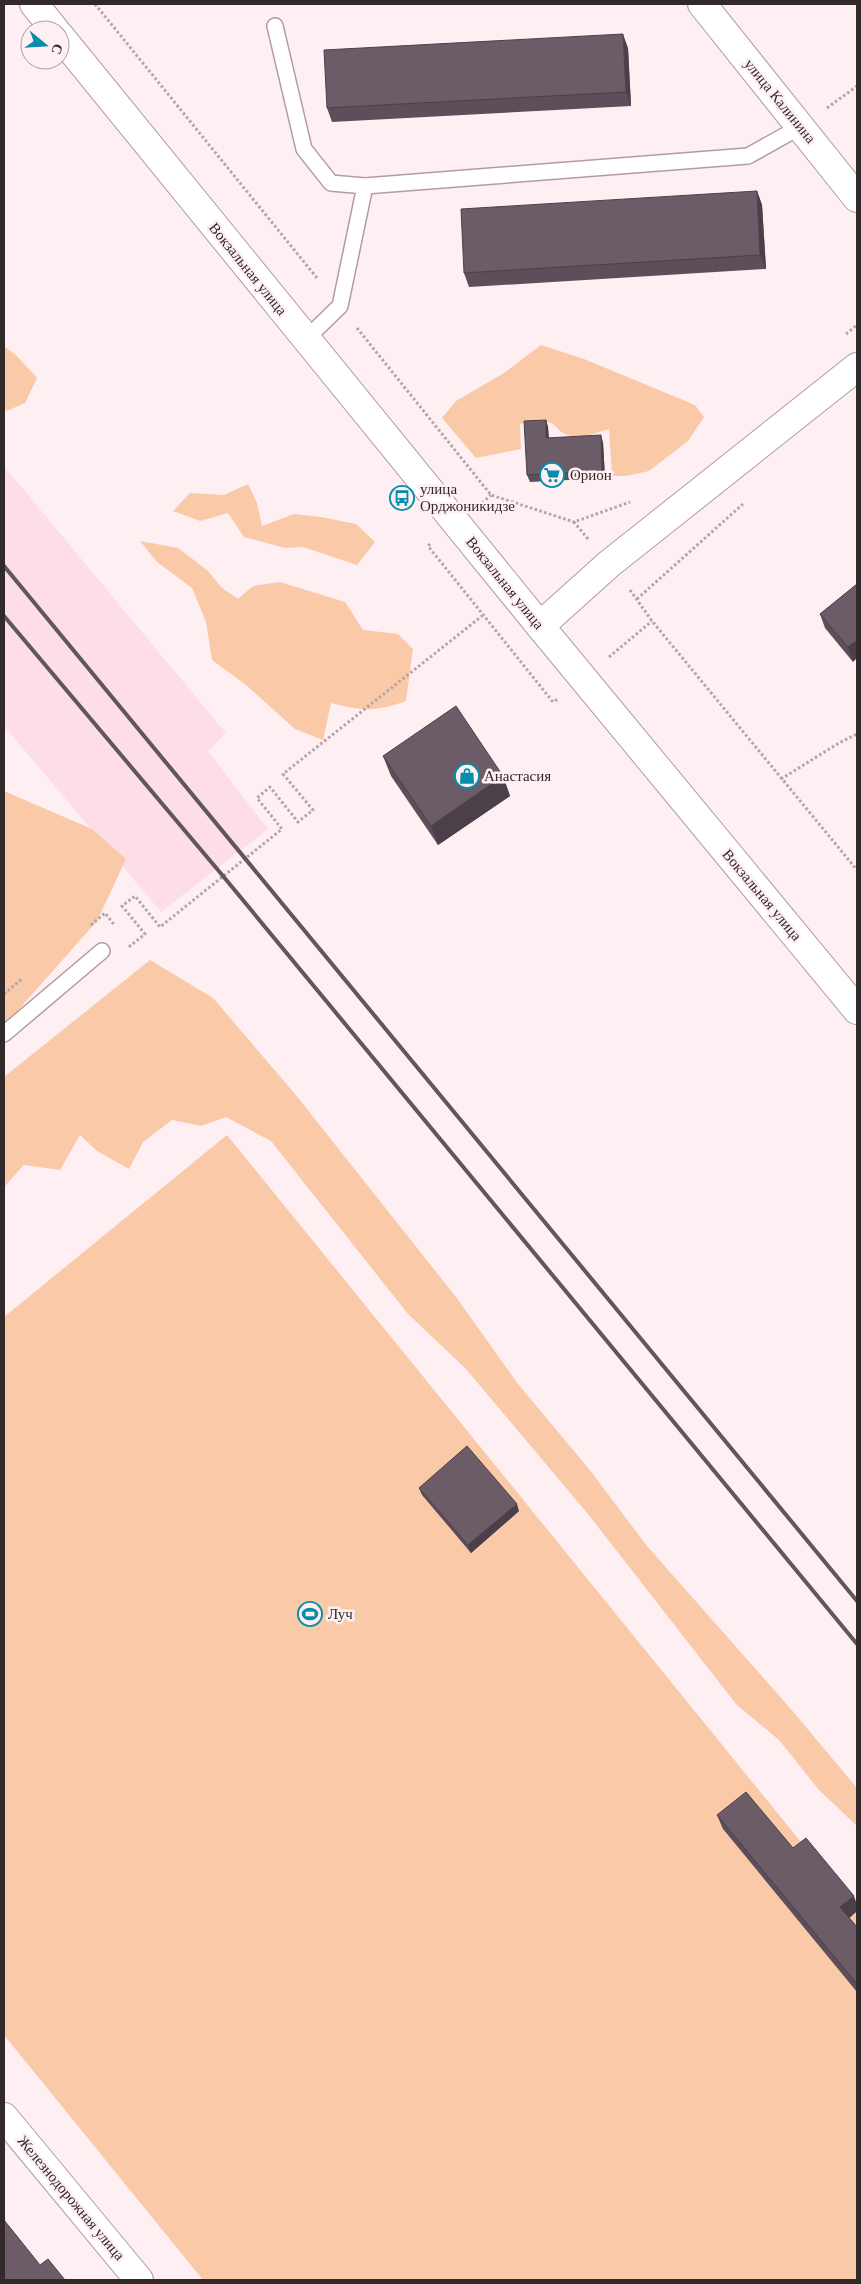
<svg xmlns="http://www.w3.org/2000/svg" width="861" height="2284" viewBox="0 0 861 2284" font-family="'Times New Roman',serif">
  <style>
    .built { fill: #fedee6 }
    .green { fill: #f9c9a8 }
    .lines { fill: none; stroke-linecap: round; stroke-linejoin: round }
    .lane-casing { stroke: #b29ca2; stroke-width: 18 }
    .street-casing { stroke: #b29ca2; stroke-width: 30 }
    .secondary-casing { stroke: #b29ca2; stroke-width: 30 }
    .path { stroke: #b2a5a9; stroke-width: 3; stroke-dasharray: 2.5 2.5; stroke-linecap: butt }
    .lane { stroke: #fff; stroke-width: 15 }
    .street { stroke: #fff; stroke-width: 28 }
    .secondary { stroke: #fff; stroke-width: 28 }
    .rail { stroke: #615659; stroke-width: 4 }
    .wall { fill: #5c4f59 }
    .shaded-wall { fill: #4b4049 }
    .building { fill: #6b5c68; stroke: #4b4049 }
    .labels { text-anchor: middle; dominant-baseline: central; stroke-width: 5; stroke-linejoin: round; paint-order: stroke }
    .street-label { font-size: 15px; fill: #32292b; stroke: #feeff3 }
    .poi-label { font-size: 15px; fill: #32292b; stroke: #feeff3; text-anchor: start }
  </style>
  <rect width="100%" height="100%" fill="#feeff3"/>
  <polygon class="built" points="4,466 226,733 208,751 268,829 161,912 4,726"/>
  <g class="green">
    <path d="M541,345L584,359L695,405L704,417L688,441L649,471L626,476H612L609,429C596,433 576,441 563,433C559,431 556,425 551,423C542,419 529,423 520,424L521,449L476,458L442,418L456,401L504,373Z"/>
    <polygon points="4,346 18,357 37,378 25,403 7,411 4,409"/>
    <polygon points="248,484 257,503 262,526 294,514 321,517 356,524 375,542 357,565 303,547 285,548 244,537 228,513 200,521 173,511 190,493 224,495"/>
    <path d="M140,541L178,548L208,571L222,588L238,599L253,586L280,582L345,602L363,630L398,634L413,649L406,701C376,712 362,711 331,703L323,740L295,729L246,685L212,660L206,622L192,588L157,562Z"/>
    <polygon points="4,791 92,829 126,859 97,921 4,1026"/>
    <polygon points="150,960 213,998 295,1094 456,1297 518,1384 589,1469 647,1546 790,1708 857,1788 857,1826 819,1790 779,1740 736,1704 588,1514 466,1369 408,1314 271,1141 226,1117 201,1126 172,1120 143,1142 129,1169 97,1151 80,1135 60,1170 24,1165 4,1187 4,1077"/>
    <polygon points="227,1135 857,1911 857,2280 203,2280 4,2035 4,1317"/>
  </g>
  <g class="lines">
    <defs>
      <g id="lane">
        <polyline points="275,26 304,149 331,183 365,186 340,306 305,340"/>
        <polyline points="365,186 748,156 800,127"/>
        <polyline points="4,1034 102,951"/>
      </g>
      <polyline id="street" points="702,4 857,198"/>
      <g id="secondary">
        <polyline points="34,4 55,30"/>
        <polyline points="60,36 540,626 857,1010"/>
        <polyline points="540,626 609,564 857,367"/>
        <polyline points="4,2117 139,2280"/>
      </g>
    </defs>
    <use href="#lane" class="lane-casing"/>
    <use href="#street" class="street-casing"/>
    <use href="#secondary" class="secondary-casing"/>
    <g class="path">
      <polyline points="95,4 317,278"/>
      <polyline points="827,108 857,86"/>
      <polyline points="357,328 491,495 574,522"/>
      <polyline points="846,334 857,325"/>
      <polyline points="482,503 491,495"/>
      <polyline points="588,539 574,522 630,502"/>
      <polyline points="430,544 428,546 553,702 558,699"/>
      <polyline points="630,590 652,621 857,870"/>
      <polyline points="637,599 743,504"/>
      <polyline points="609,657 652,621"/>
      <polyline points="781,779 839,743 857,734"/>
      <polyline points="91,925 105,913 115,926"/>
      <polyline points="129,945 130,946 145,934 122,906 135,896 160,927 282,829 257,798 270,787 298,822 313,810 283,774 482,616"/>
      <polyline points="4,994 23,978"/>
    </g>
    <use href="#lane" class="lane"/>
    <use href="#street" class="street"/>
    <use href="#secondary" class="secondary"/>
    <g class="rail">
      <polyline points="4,566 857,1601"/>
      <polyline points="4,616 223,876 857,1644"/>
    </g>
  </g>
  <g class="wall">
    <polygon points="628,48 631,106 332,122 327,108"/>
    <polygon points="757,191 762,205 766,269 469,287 464,273"/>
    <polygon points="546,420 548,427 549,438 603,442 605,478 530,482 527,475"/>
    <polygon points="857,584 853,662 825,628 820,614"/>
    <polygon points="383,756 503,776 510,796 438,845 391,776"/>
    <polygon points="419,1488 519,1511 471,1553 422,1495"/>
    <polygon points="717,1815 857,1911 849,1918 857,1927 857,1992 723,1829"/>
  </g>
  <g class="shaded-wall">
    <polygon points="623,34 628,48 631,106 626,92"/>
    <polygon points="757,191 762,205 766,269 760,255"/>
    <polygon points="546,420 548,427 549,445 546,438"/>
    <polygon points="601,435 603,442 605,478 602,471"/>
    <polygon points="857,640 857,658 853,662 848,647"/>
    <polygon points="503,776 510,796 438,845 431,826"/>
    <polygon points="517,1504 519,1511 471,1553 468,1545"/>
    <polygon points="854,1896 857,1905 857,1911 846,1921 840,1907"/>
  </g>
  <g class="building">
    <polygon points="623,34 626,92 327,108 324,50"/>
    <polygon points="757,191 760,255 464,273 461,209"/>
    <polygon points="546,420 546,438 601,435 602,471 527,475 524,421"/>
    <polygon points="857,584 857,640 848,647 820,614"/>
    <polygon points="456,706 503,776 431,826 383,756"/>
    <polygon points="467,1446 517,1504 468,1545 419,1488"/>
    <polygon points="746,1792 793,1848 806,1838 854,1896 840,1907 857,1927 857,1984 717,1815"/>
    <polygon points="4,2220 40,2265 48,2259 65,2280 4,2280"/>
  </g>
  <defs>
    <symbol id="supermarket-ring" viewBox="-11 -11 22 22"><circle r="9.5" fill="#feeff3" stroke="#058eac" stroke-width="1.5"/><path d="M-6-5.5h2.5l.6 2H6L4.5 2H-2.5L-4.4-4H-6ZM-1.5 3.2a1.3 1.3 0 1 0 .1 0ZM3 3.2a1.3 1.3 0 1 0 .1 0Z" fill="#058eac"/></symbol>
    <symbol id="bus-ring" viewBox="-11 -11 22 22"><circle r="9.5" fill="#feeff3" stroke="#058eac" stroke-width="1.5"/><path d="M-5-6H5V4H4V6H2V4H-2V6H-4V4H-5ZM-3.5-4V0h7V-4ZM-3.5 1.2v1.5H-2V1.2ZM2 1.2v1.5H3.5V1.2Z" fill="#058eac"/></symbol>
    <symbol id="shop-ring" viewBox="-11 -11 22 22"><circle r="9.5" fill="#feeff3" stroke="#058eac" stroke-width="1.5"/><path d="M-5-2.5h2.3a2.7 3.5 0 0 1 5.4 0H5L5.5 6h-11ZM-1.5-2.5h3a1.5 2.3 0 0 0-3 0Z" fill="#058eac"/></symbol>
    <symbol id="stadium-ring" viewBox="-11 -11 22 22"><circle r="9.5" fill="#feeff3" stroke="#058eac" stroke-width="1.5"/><path d="M0-5a6.5 5 0 1 0 0 10a6.5 5 0 1 0 0-10ZM-3.5-1.8h7v3.6h-7Z" fill="#058eac"/></symbol>
  </defs>
  <g fill-rule="evenodd">
    <use href="#supermarket-ring" x="538" y="461" width="28" height="28"/>
    <use href="#bus-ring" x="388" y="484" width="28" height="28"/>
    <use href="#shop-ring" x="453" y="762" width="28" height="28"/>
    <use href="#stadium-ring" x="296" y="1600" width="28" height="28"/>
  </g>
  <g class="labels">
    <g class="street-label">
      <text transform="translate(780 101) rotate(51)">улица Калинина</text>
      <text transform="translate(248 269) rotate(51)">Вокзальная улица</text>
      <text transform="translate(505 583) rotate(51)">Вокзальная улица</text>
      <text transform="translate(762 895) rotate(50)">Вокзальная улица</text>
      <text transform="translate(71 2198) rotate(50)">Железнодорожная улица</text>
    </g>
    <g class="poi-label">
      <text x="570" y="475">Орион</text>
      <text x="420" y="489">улица<tspan x="420" dy="17">Орджоникидзе</tspan></text>
      <text x="484" y="776">Анастасия</text>
      <text x="328" y="1614">Луч</text>
    </g>
  </g>
  <rect width="861" height="2284" fill="none" stroke="#32292b" stroke-width="10"/>
  <g transform="translate(45 45) rotate(108)"><circle r="24" fill="#feeff3" stroke="#aca0a3"/>
  <path d="M0-4L9 19L0 12L-9 19Z" fill="#058eac"/>
  <text y="-8" font-size="14" font-weight="bold" text-anchor="middle" fill="#32292b">С</text>
  </g>
</svg>
